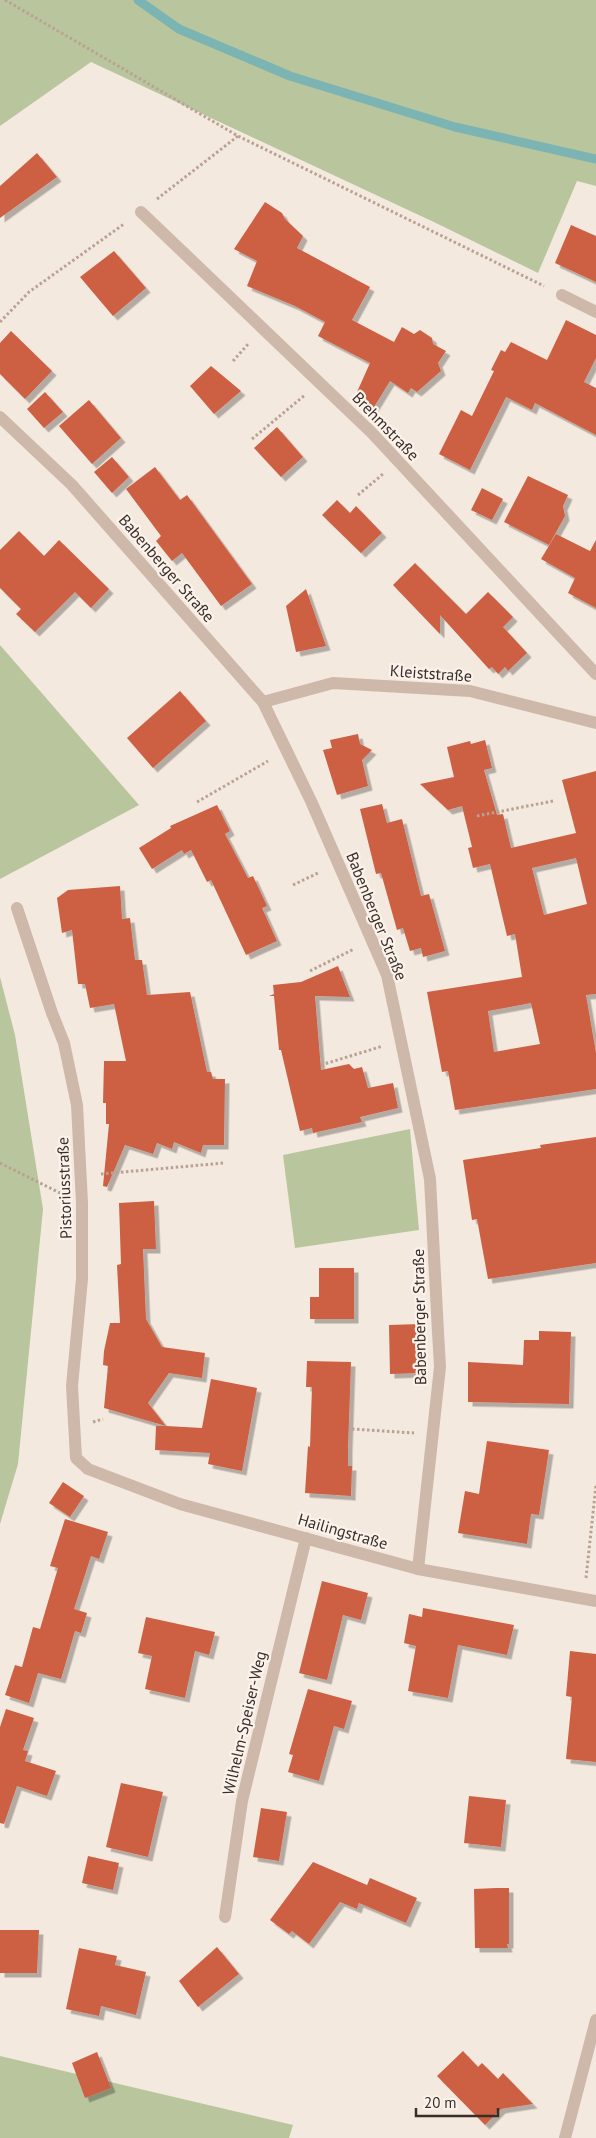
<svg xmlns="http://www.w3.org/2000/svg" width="596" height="2138" viewBox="0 0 596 2138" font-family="'PT Sans',sans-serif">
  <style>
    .green { fill: #b9c59d }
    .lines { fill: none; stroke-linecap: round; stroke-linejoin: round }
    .stream { stroke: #7bb4b3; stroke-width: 9 }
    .building { fill: #cd5f43; fill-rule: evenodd; filter: url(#shadow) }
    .path { stroke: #baa293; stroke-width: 3; stroke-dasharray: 2.5 2.5; stroke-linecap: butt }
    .street { stroke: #ceb8a9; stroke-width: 12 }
    .labels { text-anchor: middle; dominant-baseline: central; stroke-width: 4.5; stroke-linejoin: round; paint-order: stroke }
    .street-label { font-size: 16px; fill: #3a2e29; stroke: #fbf3eb }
  </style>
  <defs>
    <filter id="shadow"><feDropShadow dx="4.5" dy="4.5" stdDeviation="0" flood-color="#0004"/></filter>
  </defs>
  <rect width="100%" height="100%" fill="#f4e9de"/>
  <g class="green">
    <polygon points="0,0 596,0 596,186 577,181 538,273 438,224 91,62 0,126"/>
    <polygon points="0,645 139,805 0,879"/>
    <polygon points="0,977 15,1035 43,1209 18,1464 0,1524"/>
    <polygon points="410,1129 419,1230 295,1248 283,1155"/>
    <polygon points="0,2056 293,2125 289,2138 0,2138"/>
  </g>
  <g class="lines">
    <polyline class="stream" points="138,0 179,29 290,76 455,127 596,159"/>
  </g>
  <g class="building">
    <polygon points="37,153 57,177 0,218 0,186"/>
    <polygon points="265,202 282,213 285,219 303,236 297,248 370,287 352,320 394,342 402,327 414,334 420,330 432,338 433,344 446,351 438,363 441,371 417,392 411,388 408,393 390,381 371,412 353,401 370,363 318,336 325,322 295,306 247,286 257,261 234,249"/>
    <polygon points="571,225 596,236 596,282 555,263"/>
    <polygon points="114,251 146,288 113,316 80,277"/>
    <polygon points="566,320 596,335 596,358 584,382 596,388 596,435 535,403 532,410 506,397 470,470 439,454 461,410 472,416 494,371 491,370 501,350 505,352 511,342 547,360"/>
    <polygon points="11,331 52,371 25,399 0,374 0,343"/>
    <polygon points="211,366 241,391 214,414 190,386"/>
    <polygon points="45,392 63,412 44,428 27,409"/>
    <polygon points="89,400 121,438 92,464 59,426"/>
    <polygon points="277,427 303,457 281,477 254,448"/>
    <polygon points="112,457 129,477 112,493 94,472"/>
    <polygon points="155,467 180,500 187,495 252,584 221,606 182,553 172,561 156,541 161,536 126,489"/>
    <polygon points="528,476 568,495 563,506 565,516 549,545 504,522"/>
    <polygon points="482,488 503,499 492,520 471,510"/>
    <polygon points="337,500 350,513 356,506 382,533 361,553 322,515"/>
    <polygon points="19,531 44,556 59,540 109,589 91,608 75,592 35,632 16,614 21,609 0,588 0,550"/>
    <polygon points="556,534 590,551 596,540 596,608 568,593 575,578 541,559"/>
    <polygon points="415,563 466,614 488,592 513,617 503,627 527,653 508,671 505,667 498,674 492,667 489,669 440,615 440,634 393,585"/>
    <polygon points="306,589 326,646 296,652 286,606"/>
    <polygon points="180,691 206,721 153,768 127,738"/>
    <polygon points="358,734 360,744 372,750 362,760 368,786 337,795 323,750 332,748 330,740"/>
    <path d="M485,740L492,768L484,770L497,815L503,814L511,848L576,833L562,780L596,771V994L586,995L596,1053V1089L455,1110L448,1071L442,1072L427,992L522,977L515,934L507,936L490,864L473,868L468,848L472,847L462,806L448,810L420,784L454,777L447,747L470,741L471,744ZM576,858L587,904L544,915L532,868ZM531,1003L540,1044L494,1052L488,1011Z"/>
    <polygon points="382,804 387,823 402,819 421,896 429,894 445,951 423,957 421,948 410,951 403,928 397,930 381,873 376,874 360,809"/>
    <polygon points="217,805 230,831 225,834 248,878 253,876 267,906 262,908 277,941 246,955 211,880 207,882 191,850 184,854 182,850 152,869 139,848 171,828 170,826"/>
    <polygon points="120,886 122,919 130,918 135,960 142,960 147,995 190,992 207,1072 211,1072 213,1079 225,1079 224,1145 203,1145 201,1153 174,1142 172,1149 157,1143 153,1154 125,1145 107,1187 103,1186 109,1124 106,1124 106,1103 103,1103 104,1061 126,1061 114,1004 90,1008 85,984 78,984 72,930 62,933 57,898 68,890"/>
    <polygon points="338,966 350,997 315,996 321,1070 349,1064 354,1069 362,1067 368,1088 393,1083 398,1108 360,1117 362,1122 313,1133 312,1128 300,1131 281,1050 279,1050 274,996 269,996 274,994 273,985 301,982"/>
    <polygon points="596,1137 596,1263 488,1279 477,1219 472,1220 463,1160 541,1148 540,1145"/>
    <polygon points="154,1201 156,1249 143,1249 146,1319 162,1347 205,1353 202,1378 169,1373 148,1403 166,1426 202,1428 211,1379 257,1388 242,1471 208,1464 210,1453 155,1450 156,1426 166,1426 104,1408 108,1366 103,1365 104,1351 110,1323 120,1323 117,1265 121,1264 119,1203"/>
    <polygon points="319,1268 354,1268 354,1319 310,1319 310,1297 319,1297"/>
    <polygon points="420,1324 421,1373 390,1374 389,1325"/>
    <polygon points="539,1331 571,1332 569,1404 468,1402 468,1362 523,1365 524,1340 539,1340"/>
    <polygon points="307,1361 351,1362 348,1449 348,1466 352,1466 351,1496 305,1493 308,1446 310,1447 312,1387 306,1387"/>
    <polygon points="487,1441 549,1450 539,1515 531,1514 527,1544 458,1533 465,1491 479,1494"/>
    <polygon points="63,1482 84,1496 70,1517 49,1503"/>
    <polygon points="65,1519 108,1532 99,1559 91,1556 74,1609 87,1613 81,1633 75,1631 61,1679 38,1673 29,1703 5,1695 15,1665 22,1667 33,1627 40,1629 58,1568 50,1566"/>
    <polygon points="322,1581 368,1593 361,1620 343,1615 327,1680 299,1673"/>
    <polygon points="423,1608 514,1625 507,1655 458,1645 448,1698 408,1691 416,1646 404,1643 409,1614 422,1617"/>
    <polygon points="146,1617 215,1632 209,1655 195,1651 185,1698 145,1689 152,1656 138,1653"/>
    <polygon points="570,1651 596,1654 596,1762 566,1759 572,1697 566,1696"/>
    <polygon points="308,1689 352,1701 344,1729 334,1726 319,1781 288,1772 293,1755 289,1754"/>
    <polygon points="6,1709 34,1718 23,1750 28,1751 25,1761 56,1771 47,1796 17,1786 4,1824 0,1823 0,1727"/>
    <polygon points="121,1783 163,1792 148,1857 106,1847"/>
    <polygon points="469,1796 506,1800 501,1847 464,1843"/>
    <polygon points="261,1808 287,1812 279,1861 253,1857"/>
    <polygon points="88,1856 119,1863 113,1890 82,1883"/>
    <polygon points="313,1862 367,1885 362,1897 370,1878 417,1898 406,1923 359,1903 357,1909 340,1902 309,1944 292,1931 289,1934 270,1920"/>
    <polygon points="496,1888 509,1888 509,1944 507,1944 508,1948 475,1948 474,1889"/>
    <polygon points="0,1930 39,1930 37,1973 0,1973"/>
    <polygon points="217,1947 239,1974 198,2007 179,1981"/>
    <polygon points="79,1948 117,1956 115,1965 146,1972 136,2015 101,2006 99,2016 66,2009"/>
    <polygon points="463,2051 478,2067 482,2063 498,2079 503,2073 533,2104 501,2109 485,2125 437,2076"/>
    <polygon points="97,2052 111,2088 85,2098 72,2063"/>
  </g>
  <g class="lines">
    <g class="path">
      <polyline points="5,0 238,136 544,286"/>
      <polyline points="157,199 238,136"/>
      <polyline points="0,322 29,292 124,224"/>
      <polyline points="233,361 249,343"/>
      <polyline points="252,439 305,395"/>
      <polyline points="358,495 383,474"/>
      <polyline points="197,802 268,761"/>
      <polyline points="477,816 553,801"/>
      <polyline points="293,885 320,872"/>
      <polyline points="310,971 354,949"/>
      <polyline points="321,1065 383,1046"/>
      <polyline points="0,1163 62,1194"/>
      <polyline points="101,1174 224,1163"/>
      <polyline points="93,1422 103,1419"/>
      <polyline points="352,1429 414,1433"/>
      <polyline points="586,1578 596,1485"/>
    </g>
    <g class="street">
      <polyline points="141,212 372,433 596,674"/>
      <polyline points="562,295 596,312"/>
      <polyline points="0,417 72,485 263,702 311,801 387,975 430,1179 438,1332 440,1367 418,1569"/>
      <polyline points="263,702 333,683 470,691 596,723"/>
      <polyline points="17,908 52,1013 64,1043 77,1105 82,1203 82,1279 72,1386 76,1458 88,1469 180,1504 418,1569 596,1601"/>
      <polyline points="225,1917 242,1801 306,1538"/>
      <polyline points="565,2138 596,2020"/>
    </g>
  </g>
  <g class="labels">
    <g class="street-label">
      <text transform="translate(386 426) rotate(46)">Brehmstraße</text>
      <text transform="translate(167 568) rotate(49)">Babenberger Straße</text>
      <text transform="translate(431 673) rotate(4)">Kleiststraße</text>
      <text transform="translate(377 916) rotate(68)">Babenberger Straße</text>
      <text transform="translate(64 1188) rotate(-92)">Pistoriusstraße</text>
      <text transform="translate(419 1317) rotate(-91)">Babenberger Straße</text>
      <text transform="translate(343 1531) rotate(16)">Hailingstraße</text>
      <text transform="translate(244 1723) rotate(-77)">Wilhelm-Speiser-Weg</text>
    </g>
  </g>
  <path d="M416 2108v8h82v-8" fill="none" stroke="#3a2e29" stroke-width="2.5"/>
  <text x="424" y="2108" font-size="15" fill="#3a2e29" stroke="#fbf3eb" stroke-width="4" paint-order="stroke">20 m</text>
</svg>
